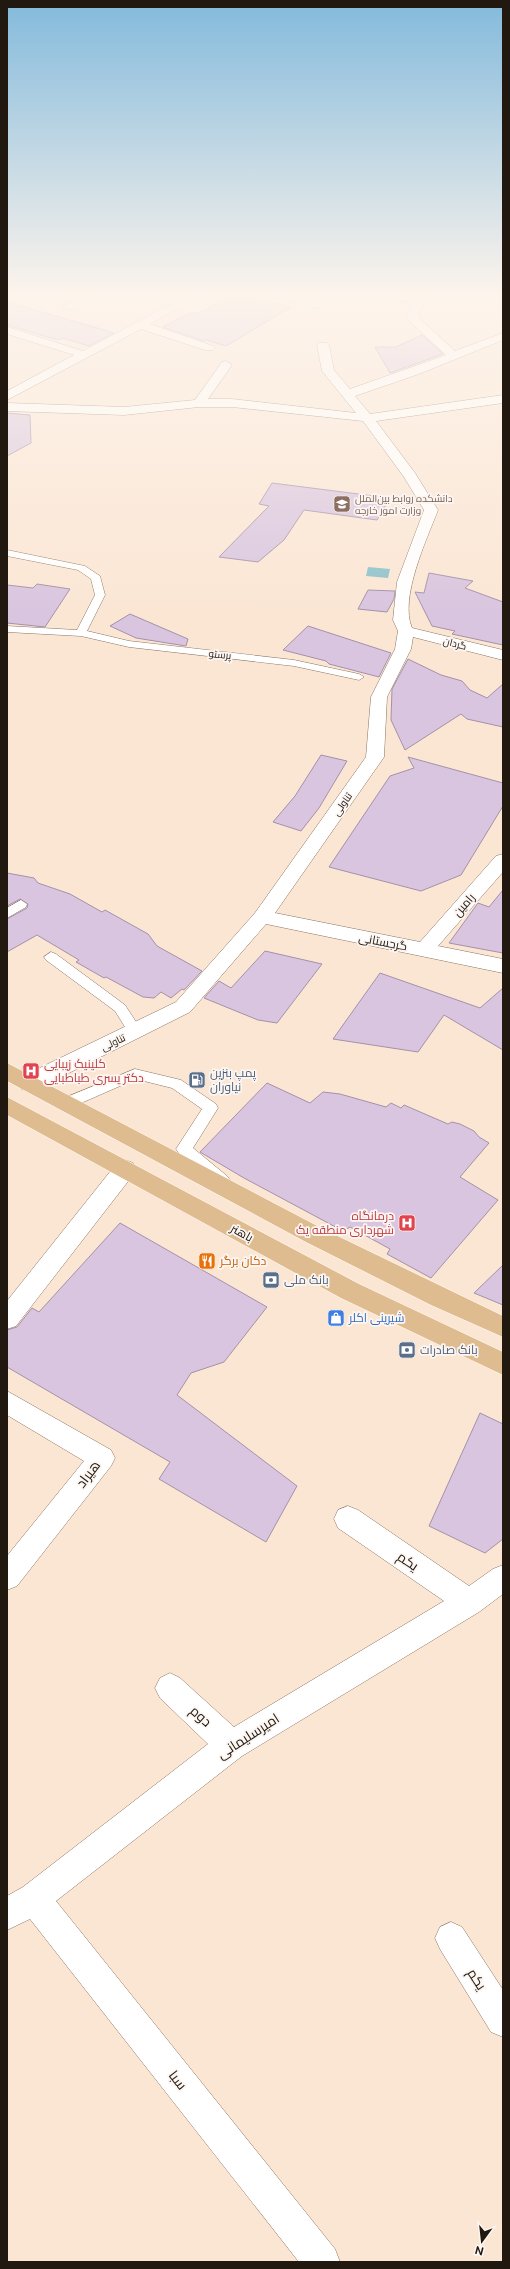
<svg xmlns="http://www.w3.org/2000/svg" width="510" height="2269" viewBox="0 0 510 2269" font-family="'Public Sans',Cairo,sans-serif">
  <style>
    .water { fill: #8dc2ca }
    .building { fill: #d9c5df; stroke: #a491a9 }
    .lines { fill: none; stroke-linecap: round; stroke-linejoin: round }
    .lane-casing { stroke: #8c7461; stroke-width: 1 }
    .street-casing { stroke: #8c7461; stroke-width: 1 }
    .primary-casing { stroke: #fff; stroke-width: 1 }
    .lane { fill: #fff; fill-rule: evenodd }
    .street { fill: #fff; fill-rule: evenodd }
    .primary { fill: #dfbc8f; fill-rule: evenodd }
    .labels { text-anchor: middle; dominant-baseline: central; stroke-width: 3.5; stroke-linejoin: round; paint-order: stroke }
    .far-education-label { font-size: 10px; fill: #785e54; stroke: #fcf6f2; text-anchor: start }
    .far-street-label { font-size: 10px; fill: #211810; stroke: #fcf6f2 }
    .street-label { font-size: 12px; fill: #211810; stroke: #fcf6f2 }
    .health-label { font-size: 12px; fill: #be3a42; stroke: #fcf6f2; text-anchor: start }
    .service-label { font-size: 12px; fill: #4e5e75; stroke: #fcf6f2; text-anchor: start }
    .food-label { font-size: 12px; fill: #c56008; stroke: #fcf6f2; text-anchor: start }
    .shop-label { font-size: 12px; fill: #366cbe; stroke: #fcf6f2; text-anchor: start }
    .near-street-label { font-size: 14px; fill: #211810; stroke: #fcf6f2 }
  </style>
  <rect width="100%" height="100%" fill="#fbe6d4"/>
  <polygon class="water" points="368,567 390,569 388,578 366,576"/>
  <g class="building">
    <polygon points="233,295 291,307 226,346 206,340 204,341 163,327 192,312 197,314"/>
    <polygon points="7,302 87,325 114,333 89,346 63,338 58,340 7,325"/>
    <polygon points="422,335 443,354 390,373 375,347 396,347"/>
    <polygon points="7,413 30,415 31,443 7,456"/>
    <polygon points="272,483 390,498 377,520 304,510 284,540 258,562 219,557 269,506 259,504"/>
    <polygon points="429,573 473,581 465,588 503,602 503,645 452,634 455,631 432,626 415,592 424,593"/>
    <polygon points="37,584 70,589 45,627 7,623 7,585 33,588"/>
    <polygon points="368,590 395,591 394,599 387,612 358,609"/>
    <polygon points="130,614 188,639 186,646 136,638 110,626"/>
    <polygon points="308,626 391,653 379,677 329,664 326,661 283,650"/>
    <polygon points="408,659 441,675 462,681 470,690 487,698 503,684 503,727 467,719 461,714 405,750 391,720 392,689"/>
    <polygon points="321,755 347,761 319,808 301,831 273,822 295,796"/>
    <polygon points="408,757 503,783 503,806 461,875 421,891 329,867 390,776 414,768"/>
    <polygon points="7,873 34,878 38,883 70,894 102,912 105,910 148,934 157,946 202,971 184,990 182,989 171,998 161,992 154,998 143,997 106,977 104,978 76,962 79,960 37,935 7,952 7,919 27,908 28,904 20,899 7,906"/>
    <polygon points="503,890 503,953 449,943 478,903 489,907"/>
    <polygon points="265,951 322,964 277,1023 258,1020 204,998 219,981 231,988"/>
    <polygon points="380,973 480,1008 503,988 503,1050 444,1015 418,1052 333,1039"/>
    <polygon points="267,1083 310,1103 323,1092 340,1094 386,1107 391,1103 401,1108 404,1105 448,1124 452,1122 460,1124 474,1131 479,1137 489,1143 460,1177 498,1200 431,1278 387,1254 390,1249 350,1227 343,1231 244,1178 200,1152"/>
    <polygon points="120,1223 267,1307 224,1362 191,1373 177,1395 297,1486 266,1542 159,1479 170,1462 7,1367 7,1330 17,1327 32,1308 39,1312"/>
    <polygon points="503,1265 503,1305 474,1293"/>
    <polygon points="480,1413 503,1424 503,1539 485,1553 429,1526"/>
  </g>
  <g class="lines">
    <defs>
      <g id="lane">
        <polygon points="7,550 85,566 100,576 105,595 87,631 129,641 294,660 359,674 364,677 359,680 294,666 129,647 81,636 7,632 7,626 77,630 95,595 91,579 78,570 7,556"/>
        <polygon points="21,900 27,904 26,907 7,918 7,908"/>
        <polygon points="51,952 56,954 125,1005 142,1031 140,1035 130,1035 115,1011 46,960 44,957"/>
        <polygon points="135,1069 181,1080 216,1104 218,1108 193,1148 227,1176 230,1180 227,1184 222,1186 217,1184 179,1153 176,1149 202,1109 172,1088 136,1079 72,1107 67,1108 62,1107 60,1103 62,1099"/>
      </g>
      <g id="street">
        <polygon points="86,295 101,295 72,309 68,310 62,307"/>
        <polygon points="188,295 202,295 150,324 213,346 215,348 213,350 205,350 141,329 7,400 7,391 74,355 7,334 7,327 83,351"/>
        <polygon points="272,295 291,295 321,303 323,305 317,308 274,297"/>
        <path d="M382,295H427L418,315L420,319L455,351L503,333V340L419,374L355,396L370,414L503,395V403L376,421L415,473L438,510C427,539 399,598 412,628L503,650V660L413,637L411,649L387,697L384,757L275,913L420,942L496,856L503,854V872L438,946L503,959V973L266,924L190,1012L37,1089L29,1091L21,1089L18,1083L21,1077L176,1002L255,913L366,757L371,697L395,649L398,631L393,620L397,582L424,510L404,477L363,421L232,407H199L124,415L7,411V403L124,407L195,400L222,362L226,361L232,365L208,399H232L356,413L322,371L317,345L319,343H327L329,345L334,370L350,389L446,355L409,321L406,315L413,302L387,299L383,298Z"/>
        <polygon points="125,1160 133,1163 136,1169 133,1175 16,1326 7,1329 7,1301 117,1163"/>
        <polygon points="7,1391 111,1450 115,1458 111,1466 17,1586 7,1590 7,1556 84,1461 7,1415"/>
        <polygon points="348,1506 358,1510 469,1586 493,1569 503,1565 503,1594 479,1612 242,1756 56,1901 335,2249 340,2262 299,2262 30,1919 7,1930 7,1896 23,1887 208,1744 160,1698 155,1688 160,1678 170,1673 180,1678 234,1727 444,1601 338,1528 334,1519 338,1510"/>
        <polygon points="451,1922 462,1927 503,1990 503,2037 491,2032 440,1949 435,1938 440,1927"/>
      </g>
      <g id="primary">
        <polygon points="7,1063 323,1229 503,1316 503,1337 431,1305 306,1242 7,1081"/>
        <polygon points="7,1097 359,1284 503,1352 503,1375 341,1298 7,1115"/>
      </g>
    </defs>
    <use href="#lane" class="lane-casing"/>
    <use href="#street" class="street-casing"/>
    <use href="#primary" class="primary-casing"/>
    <use href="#lane" class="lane"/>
    <use href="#street" class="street"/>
    <use href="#primary" class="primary"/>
  </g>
  <linearGradient id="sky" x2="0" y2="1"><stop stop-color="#83badc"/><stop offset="0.48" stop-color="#fdf4ec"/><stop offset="1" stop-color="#fdf4ec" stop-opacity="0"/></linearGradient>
  <rect width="510" height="613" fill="url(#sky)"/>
  <defs>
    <symbol id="university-square" viewBox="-11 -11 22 22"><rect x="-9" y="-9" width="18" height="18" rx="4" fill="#8d6e63" stroke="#fcf6f2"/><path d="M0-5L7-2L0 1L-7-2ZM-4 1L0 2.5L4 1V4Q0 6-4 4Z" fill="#fff"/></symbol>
    <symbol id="hospital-square" viewBox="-11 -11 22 22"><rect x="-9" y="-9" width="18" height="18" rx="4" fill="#e0444e" stroke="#fcf6f2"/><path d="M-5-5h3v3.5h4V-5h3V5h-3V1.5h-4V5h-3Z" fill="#fff"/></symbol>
    <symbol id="fuel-square" viewBox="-11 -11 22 22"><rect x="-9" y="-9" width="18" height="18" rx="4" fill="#5c6f8a" stroke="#fcf6f2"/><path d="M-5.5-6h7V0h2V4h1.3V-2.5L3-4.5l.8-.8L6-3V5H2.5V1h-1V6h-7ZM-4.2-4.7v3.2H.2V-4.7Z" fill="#fff"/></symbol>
    <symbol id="restaurant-square" viewBox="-11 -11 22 22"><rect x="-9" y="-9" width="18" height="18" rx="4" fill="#e8710a" stroke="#fcf6f2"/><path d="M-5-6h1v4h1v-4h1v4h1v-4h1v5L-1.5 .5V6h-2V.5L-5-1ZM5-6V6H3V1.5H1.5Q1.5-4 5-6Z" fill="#fff"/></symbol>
    <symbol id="bank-square" viewBox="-11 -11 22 22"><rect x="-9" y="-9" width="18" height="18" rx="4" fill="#5c6f8a" stroke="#fcf6f2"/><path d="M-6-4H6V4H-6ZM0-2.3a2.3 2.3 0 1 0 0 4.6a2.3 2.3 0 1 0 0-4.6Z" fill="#fff"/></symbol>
    <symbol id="shop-square" viewBox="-11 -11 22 22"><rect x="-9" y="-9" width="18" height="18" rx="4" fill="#3f7fe0" stroke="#fcf6f2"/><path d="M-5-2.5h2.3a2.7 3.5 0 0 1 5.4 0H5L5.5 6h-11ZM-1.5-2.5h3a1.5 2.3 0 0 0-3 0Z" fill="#fff"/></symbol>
  </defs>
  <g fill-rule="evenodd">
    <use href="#university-square" x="332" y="494" width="20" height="20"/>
    <use href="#hospital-square" x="21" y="1061" width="20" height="20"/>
    <use href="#fuel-square" x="187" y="1070" width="20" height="20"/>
    <use href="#hospital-square" x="397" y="1213" width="20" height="20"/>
    <use href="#restaurant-square" x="197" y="1251" width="20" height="20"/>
    <use href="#bank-square" x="261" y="1270" width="20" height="20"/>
    <use href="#shop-square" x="326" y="1308" width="20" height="20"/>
    <use href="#bank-square" x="397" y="1340" width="20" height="20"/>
  </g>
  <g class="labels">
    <g class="far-education-label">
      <text x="355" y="498">دانشکده روابط بین‌الملل<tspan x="355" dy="12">وزارت امور خارجه</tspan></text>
    </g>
    <g class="far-street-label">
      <text transform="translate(455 643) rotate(14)">گردان</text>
      <text transform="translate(220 654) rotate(6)">پرستو</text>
      <text transform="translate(342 804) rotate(-55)">تناولی</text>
      <text transform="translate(113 1042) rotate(-26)">تناولی</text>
    </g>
    <g class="street-label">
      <text transform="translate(464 905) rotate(-49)">رامین</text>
      <text transform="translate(383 942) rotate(11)">گرجستانی</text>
      <text transform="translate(242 1233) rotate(29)">باهنر</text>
    </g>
    <g class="health-label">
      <text x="44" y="1064">کلینیک زیبایی<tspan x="44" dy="14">دکتر یسری طباطبایی</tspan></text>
      <text x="394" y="1216" text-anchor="end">درمانگاه<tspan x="394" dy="14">شهرداری منطقه یک</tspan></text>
    </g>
    <g class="service-label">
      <text x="210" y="1073">پمپ بنزین<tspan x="210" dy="14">نیاوران</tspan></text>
      <text x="284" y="1280">بانک ملی</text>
      <text x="420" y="1350">بانک صادرات</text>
    </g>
    <g class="food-label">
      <text x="220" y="1261">دکان برگر</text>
    </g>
    <g class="shop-label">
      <text x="349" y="1318">شیرینی اکلر</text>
    </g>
    <g class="near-street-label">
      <text transform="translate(88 1474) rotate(-53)">هیراد</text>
      <text transform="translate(408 1561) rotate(34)">یکم</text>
      <text transform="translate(201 1716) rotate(42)">دوم</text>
      <text transform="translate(248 1736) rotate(-33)">امیرسلیمانی</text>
      <text transform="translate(477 1979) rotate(57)">یکم</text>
      <text transform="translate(178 2080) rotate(52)">سبا</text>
    </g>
  </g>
  <rect width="510" height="2269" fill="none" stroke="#211810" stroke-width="16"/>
  <g transform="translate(482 2241) rotate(195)" stroke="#fcf6f2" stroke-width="3" paint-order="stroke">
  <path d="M0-3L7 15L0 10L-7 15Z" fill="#211810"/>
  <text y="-6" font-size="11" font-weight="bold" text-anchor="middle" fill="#211810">N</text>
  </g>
</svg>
